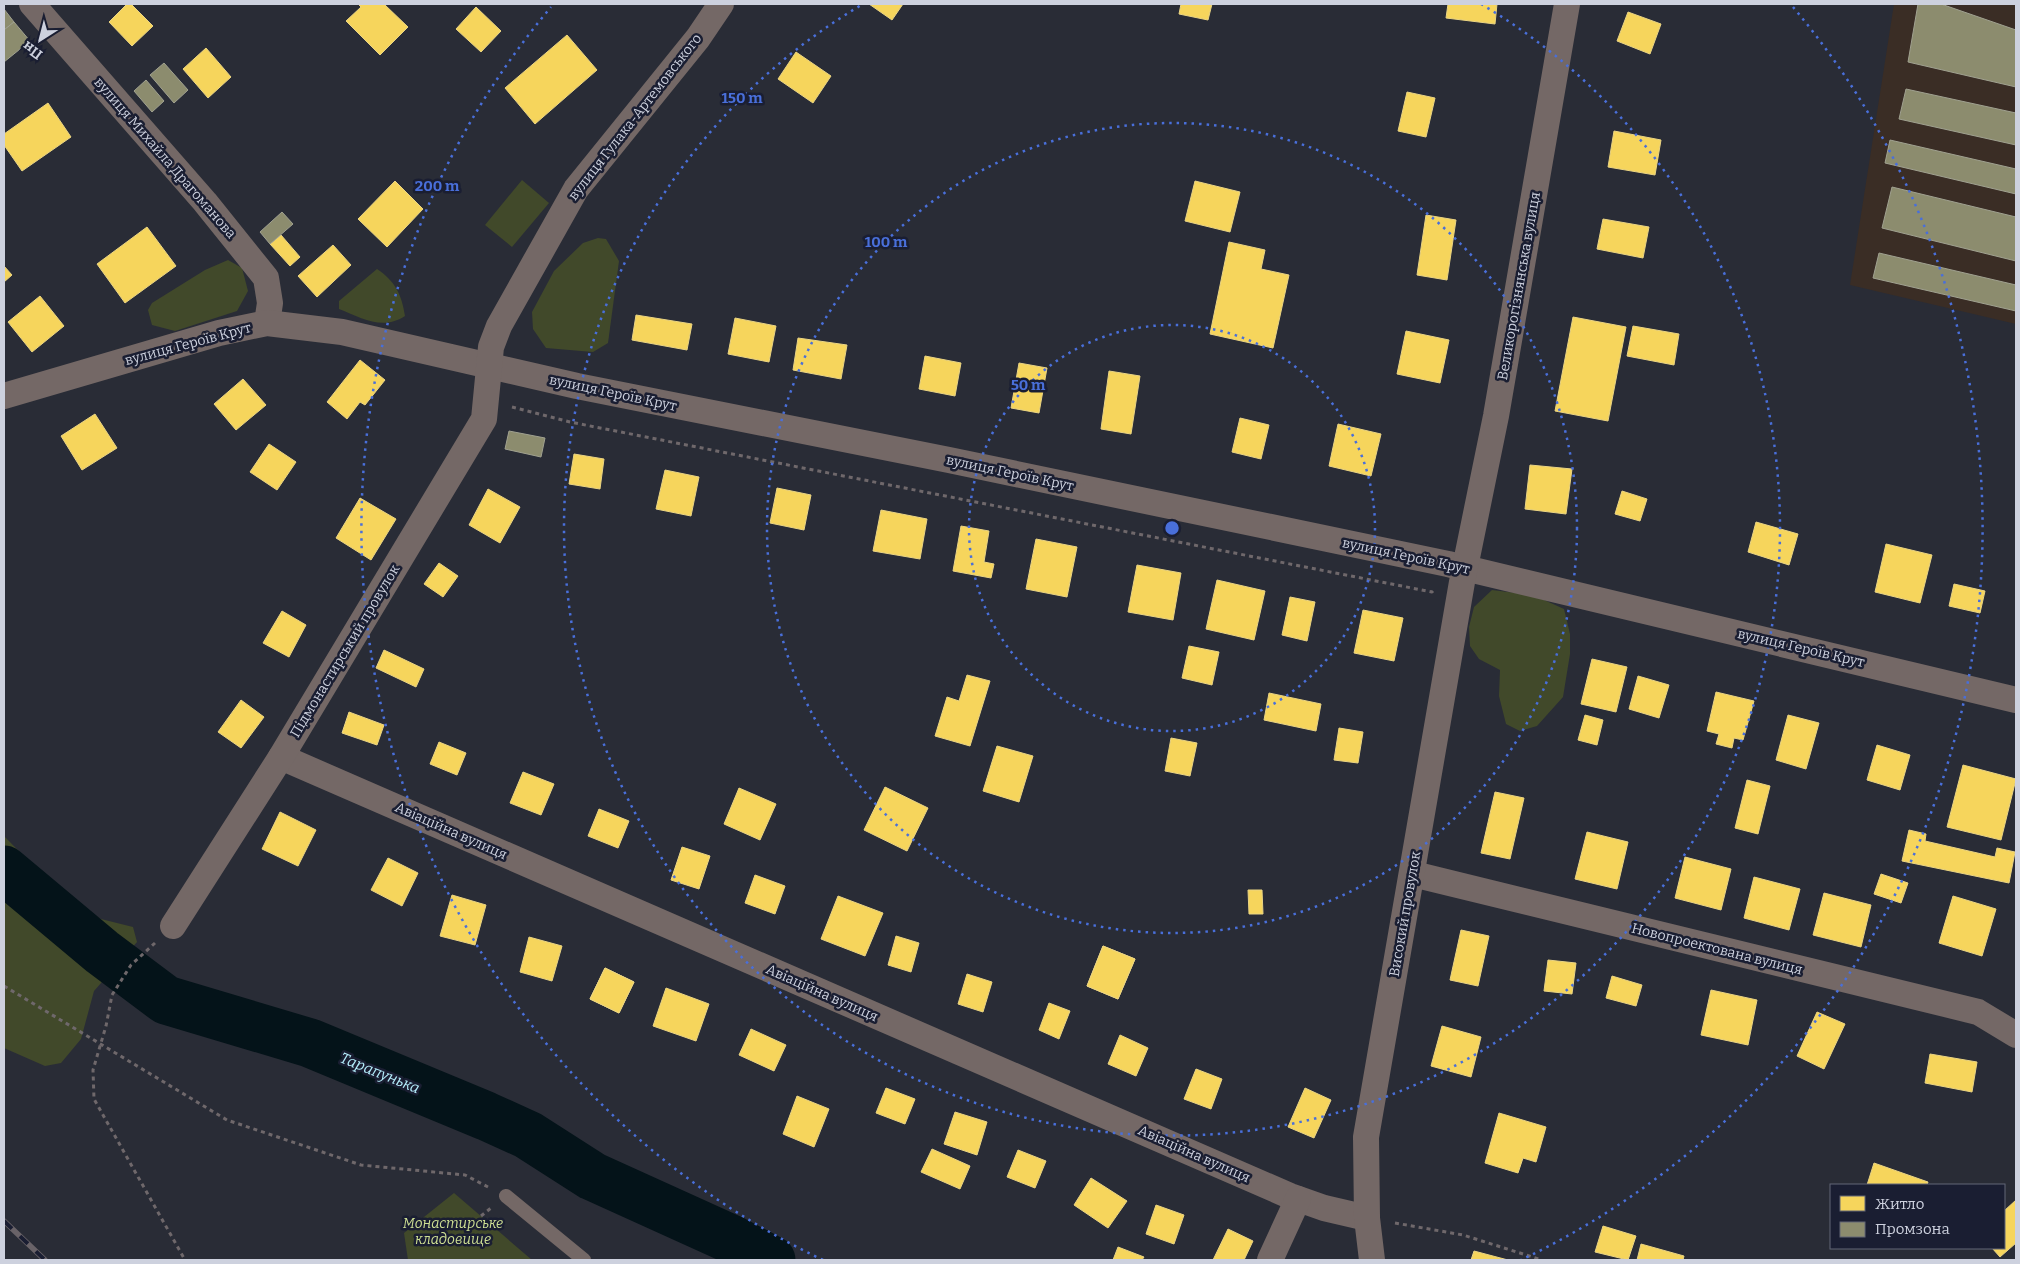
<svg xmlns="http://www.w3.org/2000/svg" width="2020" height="1264" viewBox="0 0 2020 1264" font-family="Bitter,serif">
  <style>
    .industrial { fill: #3a2d25 }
    .green { fill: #41492a }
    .homes { fill: #f6d55c; stroke: #ead483 }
    .industry { fill: #8c8c6e; stroke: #a0a190 }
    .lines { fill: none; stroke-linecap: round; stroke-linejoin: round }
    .river { stroke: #041319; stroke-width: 49 }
    .path { stroke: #6f686b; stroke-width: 3; stroke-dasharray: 4 4; stroke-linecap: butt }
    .service { stroke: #746866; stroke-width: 14 }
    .minor { stroke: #746866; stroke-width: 26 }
    .rail-casing { stroke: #696368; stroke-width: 5.5 }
    .rail { stroke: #1a1e32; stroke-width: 4; stroke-dasharray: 11; stroke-linecap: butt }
    .ring { fill: none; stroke: #496fda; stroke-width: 2.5; stroke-dasharray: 2.5 5 }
    .labels { text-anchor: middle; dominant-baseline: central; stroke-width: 5; stroke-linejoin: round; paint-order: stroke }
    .street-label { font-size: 14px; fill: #cdd1de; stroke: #1a1e32 }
    .park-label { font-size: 14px; font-style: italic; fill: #cedf93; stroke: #1a1e32 }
    .water-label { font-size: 15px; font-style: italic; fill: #b5eefc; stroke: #1a1e32 }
    .centre { fill: #496fda; stroke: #1a1e32; stroke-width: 2.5 }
    .ring-label { font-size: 15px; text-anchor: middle; font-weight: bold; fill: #496fda; stroke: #1a1e32; stroke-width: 5; stroke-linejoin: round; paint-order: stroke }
  </style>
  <rect width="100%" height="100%" fill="#292c36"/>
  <polygon class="industrial" points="1894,4 2016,4 2016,324 1850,285"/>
  <g class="green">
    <polygon points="522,180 549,203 512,247 485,225"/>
    <polygon points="598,238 606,239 619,261 608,343 593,352 546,348 533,329 532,312 554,271 583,243"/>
    <polygon points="228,260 242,268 248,291 237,311 175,331 152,325 148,310 152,303 205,270"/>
    <path d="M377,269C395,281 402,295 405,316C382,331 362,318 339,309V301Z"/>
    <polygon points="1492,590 1533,595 1564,609 1570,634 1570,654 1563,697 1537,726 1520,731 1506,724 1499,696 1500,670 1479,659 1470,646 1469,627 1474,607"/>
    <polygon points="4,836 60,893 101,919 133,927 137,942 94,991 81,1039 61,1063 45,1066 4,1048"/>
    <polygon points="454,1193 532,1260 408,1260 404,1233"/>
  </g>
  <g class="homes">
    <polygon points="127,4 131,4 153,26 132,46 109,22"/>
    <polygon points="358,4 384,4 408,27 380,55 346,21 361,7"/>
    <polygon points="869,4 903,4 892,20"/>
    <polygon points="1181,4 1212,4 1208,20 1179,14"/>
    <polygon points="1448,4 1497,4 1495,24 1446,18"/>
    <polygon points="476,7 501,31 481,52 456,29"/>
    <polygon points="1628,12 1661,24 1650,54 1617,41"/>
    <polygon points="567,35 597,70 535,124 505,88"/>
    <polygon points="206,48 231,77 208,98 183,69"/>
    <polygon points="796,52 831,76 813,103 778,79"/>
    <polygon points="1407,92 1435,98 1426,137 1398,131"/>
    <polygon points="48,103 71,137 22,171 4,145 4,134"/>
    <polygon points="1614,131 1661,140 1655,175 1608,167"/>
    <polygon points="395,181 423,209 387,247 358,219"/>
    <polygon points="1195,181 1240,192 1230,232 1185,221"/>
    <polygon points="1426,215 1456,220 1447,280 1417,275"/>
    <polygon points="1603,219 1649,227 1643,258 1597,249"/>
    <polygon points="147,227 176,266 125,303 97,264"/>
    <polygon points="281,235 300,257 290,266 270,244"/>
    <polygon points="1229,242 1265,250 1261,269 1289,275 1273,348 1210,334"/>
    <polygon points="333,245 351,265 317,297 298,276"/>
    <polygon points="4,266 12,275 4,282"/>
    <polygon points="40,296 64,326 32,352 8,322"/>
    <polygon points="636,315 692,324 687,350 632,340"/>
    <polygon points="1573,317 1626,327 1608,421 1555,411"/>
    <polygon points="735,318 776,326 769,362 728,354"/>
    <polygon points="1633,326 1679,334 1674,365 1627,356"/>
    <polygon points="1406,331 1449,340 1440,383 1397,374"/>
    <polygon points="798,338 847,345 841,379 793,370"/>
    <polygon points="925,356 961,363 955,396 919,389"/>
    <polygon points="360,360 385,380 365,405 360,402 347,419 327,402"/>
    <polygon points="1019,363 1047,368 1039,413 1011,408"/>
    <polygon points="1109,371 1140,376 1131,434 1101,429"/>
    <polygon points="243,379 266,405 236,430 214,404"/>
    <polygon points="95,414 117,448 82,470 61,436"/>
    <polygon points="1240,418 1269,425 1261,459 1232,452"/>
    <polygon points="1338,424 1381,434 1371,476 1329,466"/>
    <polygon points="269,444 296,462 277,490 250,472"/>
    <polygon points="574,454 604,459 600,489 569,484"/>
    <polygon points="1530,465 1572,469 1566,514 1525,509"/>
    <polygon points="665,470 699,477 691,516 656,509"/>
    <polygon points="777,488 811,495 804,530 770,523"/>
    <polygon points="488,489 520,507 500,543 469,525"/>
    <polygon points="1622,491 1647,499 1640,521 1615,514"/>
    <polygon points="360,498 396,519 371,560 336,538"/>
    <polygon points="881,510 927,519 920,559 873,551"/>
    <polygon points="1756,522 1798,534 1789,565 1748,552"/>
    <polygon points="961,526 989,531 984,562 994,564 991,578 953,571"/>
    <polygon points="1036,539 1077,547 1067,597 1026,589"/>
    <polygon points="1886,544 1932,555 1920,603 1875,592"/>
    <polygon points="439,563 458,576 443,597 424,584"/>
    <polygon points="1137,565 1181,573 1173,620 1128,612"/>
    <polygon points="1217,580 1265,591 1254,640 1206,629"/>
    <polygon points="1954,584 1985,591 1980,613 1949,606"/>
    <polygon points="1290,597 1315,602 1307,641 1282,635"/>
    <polygon points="1363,610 1403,618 1394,661 1354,653"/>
    <polygon points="282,611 306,625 289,657 263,643"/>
    <polygon points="1189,646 1219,652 1212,685 1182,678"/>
    <polygon points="384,650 424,669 416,687 376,668"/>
    <polygon points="1592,659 1627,667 1616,712 1581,704"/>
    <polygon points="967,675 990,681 970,746 935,736 947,697 959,701"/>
    <polygon points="1638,676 1669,685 1659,718 1629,709"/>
    <polygon points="1716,692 1754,701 1743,740 1734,738 1732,748 1716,744 1719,734 1707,731"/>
    <polygon points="1269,693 1321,704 1316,731 1264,720"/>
    <polygon points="241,700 264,717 241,748 218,732"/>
    <polygon points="349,712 384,725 377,745 342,733"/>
    <polygon points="1585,715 1603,720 1597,745 1578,740"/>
    <polygon points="1788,715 1819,723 1806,769 1776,760"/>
    <polygon points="1339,728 1363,732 1358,763 1334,760"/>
    <polygon points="1171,738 1197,743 1190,776 1165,771"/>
    <polygon points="439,742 466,753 457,775 430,764"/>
    <polygon points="1877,745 1910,755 1900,790 1867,780"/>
    <polygon points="997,746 1033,756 1019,802 983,791"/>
    <polygon points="1963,765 2016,779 2001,840 1947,827"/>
    <polygon points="523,772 554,784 541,815 510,803"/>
    <polygon points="1747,780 1770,786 1758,834 1735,828"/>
    <polygon points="885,787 928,808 907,851 864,830"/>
    <polygon points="739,788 776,804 760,840 724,824"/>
    <polygon points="1495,792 1524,798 1510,859 1481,853"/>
    <polygon points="599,809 629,821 618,848 588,836"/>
    <polygon points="280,812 316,830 298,866 262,849"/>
    <polygon points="1909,830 1926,834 1925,841 1995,857 1997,848 2015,852 2009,883 1902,861"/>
    <polygon points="1587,832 1628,842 1617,889 1575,879"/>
    <polygon points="682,847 710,856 699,889 671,880"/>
    <polygon points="1685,857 1731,869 1721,910 1675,898"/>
    <polygon points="388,858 418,873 402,906 371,890"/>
    <polygon points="1881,874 1908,883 1901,903 1874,894"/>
    <polygon points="755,875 785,886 775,914 745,903"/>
    <polygon points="1754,877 1800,889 1789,930 1744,918"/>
    <polygon points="1248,890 1262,890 1263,914 1249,914"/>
    <polygon points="1824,893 1871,905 1861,947 1813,935"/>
    <polygon points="452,895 486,905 475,945 440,936"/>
    <polygon points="838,896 883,913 865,956 821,939"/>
    <polygon points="1953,896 1996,909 1982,956 1939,943"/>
    <polygon points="1461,930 1489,936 1478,986 1450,980"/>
    <polygon points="896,936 919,943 911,972 888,965"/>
    <polygon points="529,937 562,946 552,981 520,972"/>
    <polygon points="1103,946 1135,959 1118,999 1087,986"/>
    <polygon points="1103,946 1135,959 1118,999 1087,986"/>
    <polygon points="1548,960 1576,963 1572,994 1544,991"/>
    <polygon points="605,968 634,982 619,1013 590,999"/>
    <polygon points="605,968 634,982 619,1013 590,999"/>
    <polygon points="967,974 992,982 983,1012 958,1004"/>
    <polygon points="1612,976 1642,985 1636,1006 1606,998"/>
    <polygon points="666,988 709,1004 696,1041 653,1026"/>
    <polygon points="1711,990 1757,1000 1748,1045 1701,1035"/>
    <polygon points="1049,1003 1070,1011 1059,1039 1039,1030"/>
    <polygon points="1817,1012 1845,1024 1824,1069 1797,1056"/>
    <polygon points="1442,1026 1481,1037 1471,1077 1431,1066"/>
    <polygon points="751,1029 786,1045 774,1071 739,1055"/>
    <polygon points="1120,1035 1148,1048 1136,1076 1108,1064"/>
    <polygon points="1930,1054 1977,1062 1972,1092 1925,1083"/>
    <polygon points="1196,1069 1222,1079 1211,1109 1184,1099"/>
    <polygon points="886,1088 915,1099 905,1124 876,1113"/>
    <polygon points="1305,1088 1331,1100 1314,1138 1288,1127"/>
    <polygon points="797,1096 829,1109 814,1147 783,1134"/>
    <polygon points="955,1112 987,1122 977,1155 944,1144"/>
    <polygon points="1499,1113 1546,1127 1536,1162 1523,1158 1518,1173 1485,1163"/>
    <polygon points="932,1149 970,1166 960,1189 921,1172"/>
    <polygon points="1018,1150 1046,1161 1035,1188 1007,1177"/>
    <polygon points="1874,1163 1928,1182 1927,1185 1867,1185"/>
    <polygon points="1091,1178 1127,1201 1108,1228 1074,1205"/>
    <polygon points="2016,1200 2016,1243 2000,1257 1992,1248 2004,1248 2004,1211"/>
    <polygon points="1156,1205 1184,1215 1174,1244 1146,1234"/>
    <polygon points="1603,1226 1636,1236 1628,1260 1595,1252"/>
    <polygon points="1228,1229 1253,1241 1244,1260 1213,1260"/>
    <polygon points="1641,1244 1684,1256 1683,1260 1637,1260"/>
    <polygon points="1118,1247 1144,1257 1142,1260 1113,1260"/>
    <polygon points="1474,1251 1508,1260 1471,1260"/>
  </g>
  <g class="industry">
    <polygon points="1918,4 1941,4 2016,30 2016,87 1908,62"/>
    <polygon points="4,9 14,22 4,30"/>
    <polygon points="14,22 30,41 4,62 4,30"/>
    <polygon points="164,63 188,90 174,103 150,75"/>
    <polygon points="146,80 164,101 152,112 134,91"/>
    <polygon points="1906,89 2016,113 2016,145 1899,119"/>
    <polygon points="1890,140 2016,169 2016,194 1885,163"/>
    <polygon points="1892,187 2016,217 2016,261 1882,228"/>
    <polygon points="282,212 293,224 270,244 260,232"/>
    <polygon points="1879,253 2016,285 2016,311 1873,278"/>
    <polygon points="509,431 545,438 541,457 505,449"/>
  </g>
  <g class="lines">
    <polyline class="river" points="4,870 102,952 166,1000 310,1043 486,1116 528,1135 592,1176 731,1239 771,1260"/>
    <g class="path">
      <polyline points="512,407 570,422 1432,592 1434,590"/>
      <polyline points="155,943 131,965 112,995 106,1026 93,1070 94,1099 185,1260"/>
      <polyline points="4,986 227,1120 361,1165 465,1175 488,1187"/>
      <polyline points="481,1216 491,1208"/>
      <polyline points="1395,1223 1463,1235 1542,1260"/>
    </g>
    <polyline class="service" points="506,1196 584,1260"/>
    <g class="minor">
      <polyline points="32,4 205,202 266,278 270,303 267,323"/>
      <polyline points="4,396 219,333 267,323 342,332 577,386 949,460 1448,564 2016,700"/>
      <polyline points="281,757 1290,1196 1324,1208 1367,1218"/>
      <polyline points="1413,874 1978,1012 2016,1035"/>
      <polyline points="173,926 281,757 484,419 491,347 499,326 576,189 698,38 721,4"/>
      <polyline points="1270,1260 1298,1199"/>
      <polyline points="1372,1260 1367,1218 1366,1137 1462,582 1496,416 1567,4"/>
    </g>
    <defs>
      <polyline id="rail" points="4,1221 45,1260"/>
    </defs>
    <use href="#rail" class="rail-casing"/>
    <use href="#rail" class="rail"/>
  </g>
  <g class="ring">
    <circle cx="1172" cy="528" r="203"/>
    <circle cx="1172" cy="528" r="405"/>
    <path d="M1481 4A608 608 0 1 1 863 4"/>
    <path d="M823 1260A811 811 0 0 1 551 7M1793 7A811 811 0 0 1 1521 1260"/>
  </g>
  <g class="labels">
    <g class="street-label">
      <text transform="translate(635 117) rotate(-52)">вулиця Гулака-Артемовського</text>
      <text transform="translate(165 158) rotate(49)">вулиця Михайла Драгоманова</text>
      <text transform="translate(1519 286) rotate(-80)">Великорогізнянська вулиця</text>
      <text transform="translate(188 344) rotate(-15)">вулиця Героїв Крут</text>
      <text transform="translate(613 393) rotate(12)">вулиця Героїв Крут</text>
      <text transform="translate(1010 473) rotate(12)">вулиця Героїв Крут</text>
      <text transform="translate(1406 556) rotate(12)">вулиця Героїв Крут</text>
      <text transform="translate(1801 648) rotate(13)">вулиця Героїв Крут</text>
      <text transform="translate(345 651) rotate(-59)">Підмонастирський провулок</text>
      <text transform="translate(451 831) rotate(24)">Авіаційна вулиця</text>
      <text transform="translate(1405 914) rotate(-80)">Високий провулок</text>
      <text transform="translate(1717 949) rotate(14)">Новопроектована вулиця</text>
      <text transform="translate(822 993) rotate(24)">Авіаційна вулиця</text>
      <text transform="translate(1194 1154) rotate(24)">Авіаційна вулиця</text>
    </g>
    <g class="park-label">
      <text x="453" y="1223">Монастирське<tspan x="453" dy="16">кладовище</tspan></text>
    </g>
    <g class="water-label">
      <text transform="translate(380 1073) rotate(22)">Тарапунька</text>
    </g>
  </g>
  <circle cx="1172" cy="528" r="8" class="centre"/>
  <g class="ring-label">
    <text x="742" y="103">150 m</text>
    <text x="437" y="191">200 m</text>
    <text x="886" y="247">100 m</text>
    <text x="1028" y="390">50 m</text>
  </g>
  <rect width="2020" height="1264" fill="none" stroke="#cdd1de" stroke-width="10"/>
  <rect x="1830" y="1184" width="175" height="65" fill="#1a1e32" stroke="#626677"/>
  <rect x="1840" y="1196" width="25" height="15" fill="#f6d55c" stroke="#626677"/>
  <text x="1875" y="1209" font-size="15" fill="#cdd1de">Житло</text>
  <rect x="1840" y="1222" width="25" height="15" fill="#8c8c6e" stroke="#626677"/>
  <text x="1875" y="1234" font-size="15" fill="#cdd1de">Промзона</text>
  <g transform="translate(40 40) rotate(216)" stroke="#1a1e32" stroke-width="4" paint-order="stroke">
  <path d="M0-4L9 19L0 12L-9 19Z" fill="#cdd1de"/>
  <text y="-8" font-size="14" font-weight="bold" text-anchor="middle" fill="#cdd1de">Пн</text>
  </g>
</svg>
